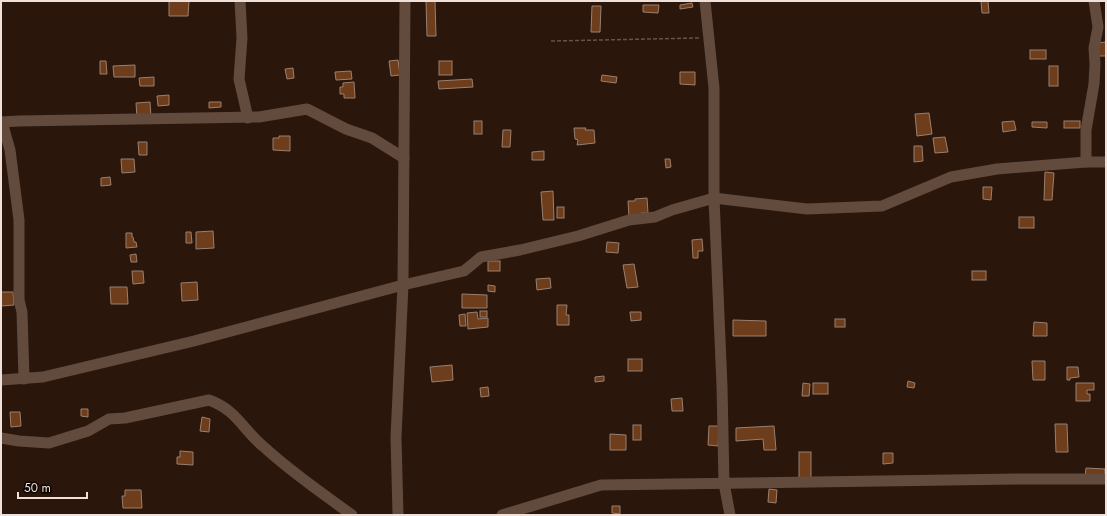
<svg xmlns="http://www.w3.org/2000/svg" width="1107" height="516" viewBox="0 0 1107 516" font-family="Jost,sans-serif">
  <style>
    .building { fill: #6d3d1c; stroke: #9a8070 }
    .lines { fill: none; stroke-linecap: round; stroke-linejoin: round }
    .path { stroke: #665349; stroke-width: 1.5; stroke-dasharray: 4 2; stroke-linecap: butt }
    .minor { stroke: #624a3d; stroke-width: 11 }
  </style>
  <rect width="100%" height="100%" fill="#2b160b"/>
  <g class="building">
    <polygon points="169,1 189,1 188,16 169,16"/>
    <polygon points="426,1 435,1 436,36 427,36"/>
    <polygon points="981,1 988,1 989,13 982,13"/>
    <polygon points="692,3 693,7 680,9 680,5"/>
    <polygon points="643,5 659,5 658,13 643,12"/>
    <polygon points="592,6 601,6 600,32 591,32"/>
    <polygon points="1106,42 1106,56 1099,56 1097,43"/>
    <rect x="1030" y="50" width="16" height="9"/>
    <polygon points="398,60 400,75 391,76 389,61"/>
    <polygon points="100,61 106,61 107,74 100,74"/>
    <rect x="439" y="61" width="13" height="14"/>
    <polygon points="135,65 135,77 114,77 113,66"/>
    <rect x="1049" y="66" width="9" height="20"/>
    <polygon points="293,68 294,78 287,79 285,69"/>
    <polygon points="351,71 352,79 336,80 335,72"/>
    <polygon points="680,72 695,72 695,85 680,84"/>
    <polygon points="602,75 617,77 616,83 601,81"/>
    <polygon points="154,77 154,86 140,86 139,78"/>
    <polygon points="472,79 473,87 439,89 438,81"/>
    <polygon points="354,82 355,98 344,98 344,94 340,94 340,87 343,87 343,83"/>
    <polygon points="169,95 169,105 158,106 157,96"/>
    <polygon points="150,102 151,117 137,117 136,103"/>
    <polygon points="209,102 221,102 221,107 209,108"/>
    <polygon points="929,113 932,134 917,136 915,114"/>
    <rect x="474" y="121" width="8" height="13"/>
    <polygon points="1014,121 1016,130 1003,132 1002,122"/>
    <rect x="1064" y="121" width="16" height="7"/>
    <polygon points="1032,122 1047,122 1047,128 1032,127"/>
    <polygon points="574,128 586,128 585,130 594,130 595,143 577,145 578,140 575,139"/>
    <polygon points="503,130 511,130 510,147 502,147"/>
    <polygon points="279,136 290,136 290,151 273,150 273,138 279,138"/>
    <polygon points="945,137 948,152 935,153 933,138"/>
    <polygon points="138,142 147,142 147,155 139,155"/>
    <polygon points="914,146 922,146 923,161 914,162"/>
    <polygon points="544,151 544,160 532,160 532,152"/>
    <polygon points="121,159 134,159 135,172 122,173"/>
    <polygon points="665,159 670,159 671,167 666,168"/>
    <polygon points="1045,172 1054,173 1052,200 1044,200"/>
    <polygon points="110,177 111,185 101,186 101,178"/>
    <polygon points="983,187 992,187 991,200 983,199"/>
    <polygon points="553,191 554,220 543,220 541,192"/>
    <polygon points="647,198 648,213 641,213 641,216 629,217 628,201 635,201 635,199"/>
    <rect x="557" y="207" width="7" height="11"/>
    <rect x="1019" y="217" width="15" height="11"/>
    <polygon points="213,231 214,248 196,249 196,232"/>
    <polygon points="186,232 191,232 192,243 186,243"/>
    <polygon points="126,233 132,233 132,237 133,237 134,242 136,242 137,247 126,248"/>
    <polygon points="702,239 703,251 698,251 698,258 693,258 692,240"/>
    <polygon points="607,242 619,243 618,253 606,252"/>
    <polygon points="136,254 137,262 131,262 130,255"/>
    <rect x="488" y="261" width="12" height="10"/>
    <polygon points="634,264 638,287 627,288 623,265"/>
    <polygon points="132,271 143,271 144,283 133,284"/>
    <rect x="972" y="271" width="14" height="9"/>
    <polygon points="550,278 551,288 537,290 536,279"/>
    <polygon points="197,282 198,300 182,301 181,283"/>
    <polygon points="488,285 495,286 495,292 488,291"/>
    <polygon points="110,287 127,287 128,304 111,304"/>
    <polygon points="1,292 13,292 14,305 1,306"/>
    <polygon points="462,294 487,295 487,308 462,308"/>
    <polygon points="557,305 567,305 566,315 569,315 569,325 557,325"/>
    <rect x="480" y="311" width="7" height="6"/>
    <polygon points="477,312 478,319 488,318 488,327 468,329 467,313"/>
    <polygon points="630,312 641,312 641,320 631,321"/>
    <polygon points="465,314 466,326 460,326 459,315"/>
    <rect x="835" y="319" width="10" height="8"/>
    <polygon points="733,320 766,321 766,336 733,336"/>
    <polygon points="1034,322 1047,323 1047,336 1033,336"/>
    <rect x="628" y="359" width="14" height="12"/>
    <polygon points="1032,361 1045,361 1045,380 1033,380"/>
    <polygon points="452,365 453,380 432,382 430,367"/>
    <polygon points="1067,367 1078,367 1079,377 1070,378 1070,380 1067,380"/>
    <polygon points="604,376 604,381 595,382 595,377"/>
    <polygon points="908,381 915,383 914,388 907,387"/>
    <polygon points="803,383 810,384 809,396 802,396"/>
    <rect x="813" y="383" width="15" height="11"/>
    <polygon points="1076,383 1094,383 1094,390 1087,390 1087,394 1090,394 1090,401 1076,401"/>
    <polygon points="488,387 489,396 481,397 480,388"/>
    <polygon points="682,398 683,411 672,411 671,399"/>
    <polygon points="81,409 88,409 88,417 81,416"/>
    <polygon points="10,412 20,412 21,426 11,427"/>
    <polygon points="202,417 210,419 209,432 200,431"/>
    <polygon points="1055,424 1067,424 1068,452 1056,452"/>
    <rect x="633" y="425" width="8" height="15"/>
    <polygon points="709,426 719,426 718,446 708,445"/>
    <polygon points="774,426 776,450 764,450 763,439 736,441 736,428"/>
    <polygon points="610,434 626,435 626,450 610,450"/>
    <polygon points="180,451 193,452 193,465 177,464 177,457 180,457"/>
    <rect x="799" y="452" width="12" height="26"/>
    <polygon points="883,453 893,453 893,463 883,464"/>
    <polygon points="1086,468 1105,469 1105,479 1085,477"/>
    <polygon points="769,489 777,490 776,503 768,502"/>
    <polygon points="125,490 141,490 142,508 123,508 122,496 125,496"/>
    <polygon points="612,506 620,506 620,514 612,513"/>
  </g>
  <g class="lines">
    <polyline class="path" points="551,41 699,38"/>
    <g class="minor">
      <polyline points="240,1 242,38 239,79 248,118"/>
      <polyline points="705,1 714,88 714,198 722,386 724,483 730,515"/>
      <polyline points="1,122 19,121 259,117 307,109 346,129 372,138 404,158"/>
      <polyline points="2,122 10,150 19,220 19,300 22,312 24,379"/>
      <polyline points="1086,162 1086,130 1094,84 1095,64 1094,48 1098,27 1094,1"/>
      <polyline points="1,380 43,377 194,341 403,285 464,271 481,257 520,250 578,236 629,220 655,217 672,210 714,198 807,209 882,206 951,177 997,169 1086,162 1106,162"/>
      <path d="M1,438L19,441L49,443L88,431L109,419L125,418L209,400C237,410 243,430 264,447C291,472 322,493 352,515"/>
      <polyline points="398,515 396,437 403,285 405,1"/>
      <polyline points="502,515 601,485 1017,479 1106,479"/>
    </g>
  </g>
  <rect width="1107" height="516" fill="none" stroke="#efe0d9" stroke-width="4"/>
  <path d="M18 492v6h69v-6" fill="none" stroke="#efe0d9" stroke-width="2"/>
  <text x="24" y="492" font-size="12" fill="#efe0d9" stroke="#0d0502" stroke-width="3" paint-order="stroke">50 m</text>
</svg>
